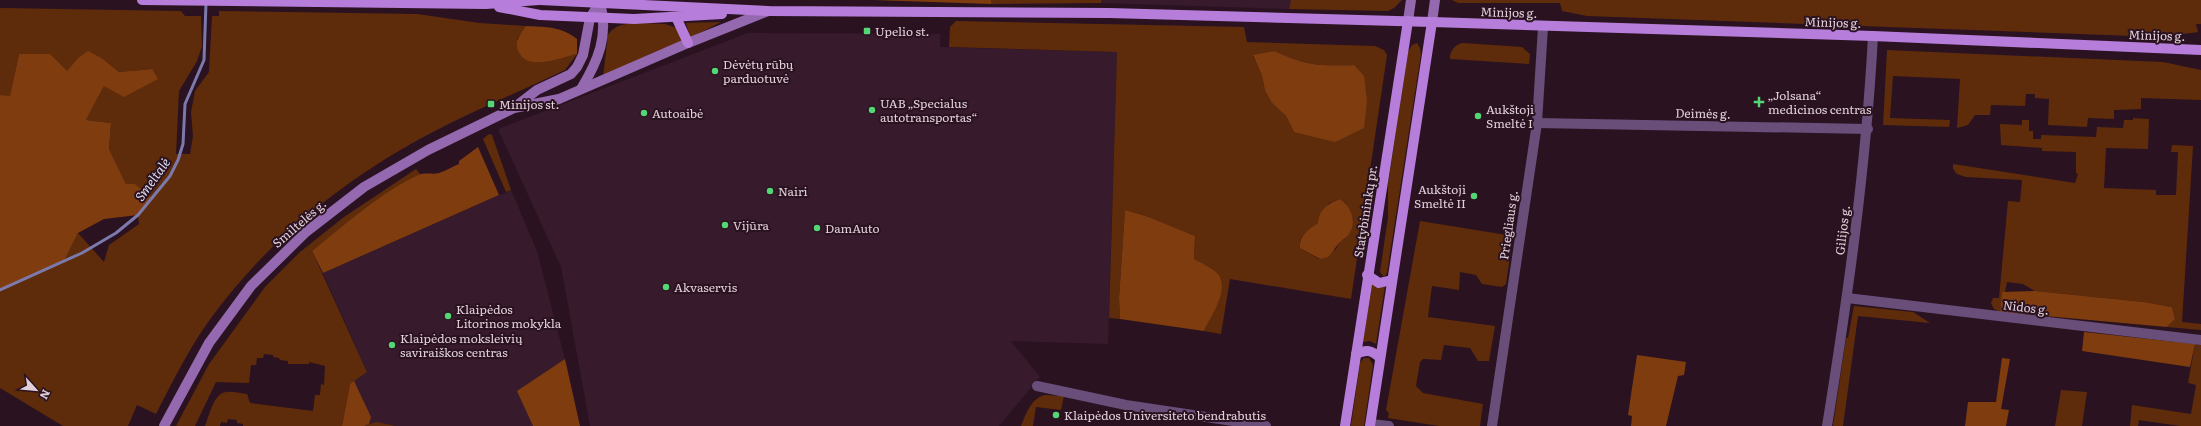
<svg xmlns="http://www.w3.org/2000/svg" width="2201" height="426" viewBox="0 0 2201 426" font-family="Literata,serif">
  <style>
    .built { fill: #371a2c }
    .green { fill: #5e2c0a; fill-rule: evenodd }
    .forest { fill: #7f3d0f }
    .lines { fill: none; stroke-linecap: round; stroke-linejoin: round }
    .stream { stroke: #7c7aac; stroke-width: 3 }
    .street { stroke: #684e79; stroke-width: 10 }
    .secondary { stroke: #9469af; stroke-width: 10 }
    .primary { stroke: #b67eda; stroke-width: 10 }
    .poi-dot { fill: #53d673; stroke: #2a1221; stroke-width: 1.5 }
    .labels { text-anchor: middle; dominant-baseline: central; stroke-width: 4; stroke-linejoin: round; paint-order: stroke }
    .street-label { font-size: 12px; fill: #e1d0d9; stroke: #2a1221 }
    .poi-label { font-size: 12px; fill: #e1d0d9; stroke: #2a1221; text-anchor: start }
    .water-label { font-size: 13px; font-style: italic; fill: #dbdef2; stroke: #2a1221 }
  </style>
  <rect width="100%" height="100%" fill="#2a1221"/>
  <g class="built">
    <polygon points="1101,0 1291,0 1289,9 1101,3"/>
    <polygon points="748,33 940,34 940,47 1117,52 1108,344 1011,341 1040,377 999,426 590,426 561,267 498,129"/>
    <polygon points="511,190 537,251 565,359 518,391 533,426 342,426 350,384 367,372 323,273"/>
  </g>
  <g class="green">
    <polygon points="991,0 1101,0 1101,3 991,4"/>
    <polygon points="1291,0 1402,0 1394,8 1388,11 1289,9"/>
    <polygon points="1452,0 2201,0 2201,24 2196,24 2198,32 2161,37 1587,16 1562,11 1560,3 1458,3"/>
    <path d="M0,8L181,11L185,16H201L202,46L197,61L179,91L176,154H190L193,136L191,112L195,91L209,72L212,16H219V11L417,14L480,23L526,26L517,39L538,62L577,54L565,70C521,91 475,110 431,133C349,176 273,236 217,310C192,342 174,379 156,414L137,405L128,426H63L0,388V290L64,261L78,233L104,262L109,245L139,224L138,215L153,198L135,184H126L109,149L111,123L86,120L104,86L152,69L119,72L103,59L78,58L67,72L19,54L10,97L0,95Z"/>
    <path d="M956,21L1244,27L1247,42L1375,46L1384,50L1387,55L1351,299L1230,279L1221,334L1204,331L1219,300L1217,273L1194,259L1195,236L1149,217L1125,210L1119,298L1120,319L1109,318L1117,52L949,47L950,27ZM1275,51C1306,66 1320,66 1354,65L1294,132L1286,116L1272,103L1265,91L1262,76L1253,56ZM1340,199L1346,203V238L1340,241L1336,249L1319,259L1300,248C1299,233 1309,232 1318,223C1323,219 1326,209 1329,203Z"/>
    <polygon points="721,22 690,38 686,23"/>
    <path d="M665,24L677,28L684,41L603,77L608,35C618,18 647,24 665,24Z"/>
    <polygon points="1417,43 1420,48 1421,54 1387,273 1384,277 1380,272 1388,217 1388,184 1408,52 1412,45"/>
    <path d="M1463,43L1522,47L1530,54L1529,64L1450,59C1449,52 1455,44 1463,43Z"/>
    <polygon points="1887,50 2163,62 2201,70 2201,100 2141,98 2141,109 2114,110 2114,119 2088,118 2087,127 2048,125 2049,99 2035,98 2035,94 2026,94 2025,106 1991,105 1990,115 1975,115 1968,125 1957,128 1960,79 1893,76 1890,118 1950,120 1949,127 1883,125"/>
    <polygon points="2133,118 2149,119 2148,149 2106,148 2104,188 2156,190 2156,195 2176,195 2178,152 2171,152 2172,145 2193,146 2182,322 2201,324 2201,330 2167,327 2175,319 2172,307 2144,302 2035,291 2023,284 2007,282 2005,292 2002,292 2000,312 1994,309 1991,303 1993,298 1999,298 2008,201 2020,202 2022,180 1966,177 1957,174 1953,169 1953,164 2075,183 2078,174 2076,173 2076,152 2042,151 2042,148 2001,145 2000,124 2022,125 2022,120 2029,120 2029,131 2033,131 2033,139 2041,139 2041,135 2096,137 2097,127 2123,128 2124,120 2133,120"/>
    <polygon points="489,134 492,135 511,190 506,192 483,139"/>
    <path d="M416,169L420,174L390,192L312,251L367,372L350,384L342,426H243V424L237,423V420L228,419L227,423L221,422L220,426H205C209,416 214,392 227,392C233,391 241,394 247,394L250,403L313,411L315,395H320L321,384L324,385L325,366L309,362V364H288V361L280,360L279,358L273,357V355L264,354L263,358H257L256,365H251L249,383L216,382L195,426H176L209,364L265,287L300,252L344,217Z"/>
    <polygon points="1420,221 1513,236 1506,284 1502,287 1482,284 1476,275 1460,272 1459,290 1432,286 1428,317 1495,326 1489,361 1478,361 1470,348 1444,345 1441,360 1423,359 1420,362 1416,386 1423,393 1483,404 1480,426 1439,426 1388,418 1389,413 1386,410"/>
    <polygon points="1372,284 1385,286 1376,344 1370,341 1363,342"/>
    <polygon points="1854,306 1913,312 1930,323 1858,316 1843,426 1833,426 1846,338 1848,338"/>
    <polygon points="2195,344 2201,345 2201,426 2180,426 2139,420 2138,426 2130,426 2132,405 2191,414 2196,385 2188,383"/>
    <polygon points="1364,358 1369,358 1373,365 1364,426 1351,426 1360,363"/>
    <polygon points="2061,390 2087,392 2082,426 2055,426"/>
    <path d="M1045,395L1064,396L1061,410L1036,407L1033,426H1021C1026,414 1031,398 1045,395Z"/>
    <polygon points="377,422 396,426 364,426"/>
  </g>
  <g class="forest">
    <polygon points="873,0 991,0 991,4"/>
    <path d="M526,26C545,27 561,26 577,39V54C562,57 530,71 520,54C513,43 519,36 526,26Z"/>
    <polygon points="88,51 103,59 119,72 152,69 158,79 124,97 104,86 86,120 111,123 109,149 126,184 135,184 153,198 138,215 104,219 78,233 64,261 0,290 0,95 10,96 19,54 50,54 67,71 78,58"/>
    <path d="M1275,51C1306,66 1320,66 1354,65L1364,76L1367,101L1364,128L1335,142L1294,132L1286,116L1272,103L1265,91L1262,76L1253,55Z"/>
    <path d="M478,147L499,195L323,273L312,251C346,224 379,194 418,175C425,172 433,175 439,173C446,171 453,166 459,164V161Z"/>
    <path d="M1340,199C1350,205 1357,221 1350,232C1348,237 1343,239 1339,243C1335,248 1332,253 1328,257L1320,259L1300,248C1299,235 1308,230 1318,223C1319,210 1328,203 1340,199Z"/>
    <path d="M1125,210L1149,217L1195,236L1194,259C1201,263 1210,267 1216,272C1232,287 1211,316 1204,331L1120,319L1119,298Z"/>
    <polygon points="2035,291 2144,302 2172,307 2175,319 2167,327 2000,312 2002,292"/>
    <polygon points="2084,332 2195,344 2190,367 2082,351"/>
    <polygon points="1637,355 1686,362 1684,375 1678,376 1666,426 1627,426 1631,426 1632,416 1628,415"/>
    <polygon points="2002,358 2010,359 2001,409 2009,410 2006,426 1965,426 1968,402 1996,402"/>
    <polygon points="565,359 580,426 533,426 517,391"/>
    <polygon points="354,381 371,417 369,424 364,426 342,426 350,384"/>
  </g>
  <g class="lines">
    <polyline class="stream" points="0,290 82,253 116,233 138,215 170,176 178,160 183,144 185,104 204,60 206,3"/>
    <g class="street">
      <polyline points="1537,123 1868,129"/>
      <polyline points="1847,298 2201,340"/>
      <polyline points="1037,386 1126,405 1266,426"/>
      <polyline points="1371,424 1389,426"/>
      <polyline points="1492,426 1537,123 1543,27"/>
      <path d="M1827,426C1848,296 1866,167 1873,36"/>
    </g>
    <g class="secondary">
      <polyline points="1408,21 1411,0"/>
      <polyline points="1432,22 1435,0"/>
      <path d="M581,89C598,61 609,36 600,2"/>
      <polyline points="515,107 537,90 571,74 577,67 583,55 590,18 600,2"/>
      <polyline points="164,426 209,343 251,286 306,232 364,187 428,150 514,108 559,99 688,43 768,11"/>
    </g>
    <g class="primary">
      <polyline points="142,0 486,4 539,0"/>
      <polyline points="540,0 768,11 1109,13 1432,22 1873,36 2201,50"/>
      <polyline points="499,7 540,15 634,19 722,14"/>
      <polyline points="676,17 688,43"/>
      <polyline points="1367,275 1379,283 1392,280"/>
      <path d="M1356,354C1366,349 1372,350 1380,358"/>
      <polyline points="1345,426 1408,21"/>
      <polyline points="1370,426 1432,22"/>
    </g>
  </g>
  <g class="poi-dot">
    <rect x="863" y="27" width="8" height="8" rx="2"/>
    <circle cx="715" cy="71" r="4"/>
    <path d="M1757 96h4v4h4v4h-4v4h-4v-4h-4v-4h4z"/>
    <rect x="487" y="100" width="8" height="8" rx="2"/>
    <circle cx="872" cy="110" r="4"/>
    <circle cx="644" cy="113" r="4"/>
    <circle cx="1478" cy="116" r="4"/>
    <circle cx="770" cy="191" r="4"/>
    <circle cx="1474" cy="196" r="4"/>
    <circle cx="725" cy="225" r="4"/>
    <circle cx="817" cy="228" r="4"/>
    <circle cx="666" cy="287" r="4"/>
    <circle cx="448" cy="316" r="4"/>
    <circle cx="392" cy="345" r="4"/>
    <circle cx="1056" cy="415" r="4"/>
  </g>
  <g class="labels">
    <g class="street-label">
      <text transform="translate(1509 12) rotate(2)">Minijos g.</text>
      <text transform="translate(1833 22) rotate(2)">Minijos g.</text>
      <text transform="translate(2157 35) rotate(2)">Minijos g.</text>
      <text transform="translate(1703 113) rotate(1)">Deimės g.</text>
      <text transform="translate(1365 211) rotate(-81)">Statybininkų pr.</text>
      <text transform="translate(299 223) rotate(-41)">Smiltelės g.</text>
      <text transform="translate(1508 225) rotate(-82)">Priegliaus g.</text>
      <text transform="translate(1842 230) rotate(-83)">Gilijos g.</text>
      <text transform="translate(2026 307) rotate(7)">Nidos g.</text>
    </g>
    <g class="poi-label">
      <text x="875" y="31">Upelio st.</text>
      <text x="723" y="64">Dėvėtų rūbų<tspan x="723" dy="14">parduotuvė</tspan></text>
      <text x="1768" y="95">„Jolsana“<tspan x="1768" dy="14">medicinos centras</tspan></text>
      <text x="880" y="103">UAB „Specialus<tspan x="880" dy="14">autotransportas“</tspan></text>
      <text x="499" y="104">Minijos st.</text>
      <text x="1486" y="109">Aukštoji<tspan x="1486" dy="14">Smeltė I</tspan></text>
      <text x="652" y="113">Autoaibė</text>
      <text x="1466" y="189" text-anchor="end">Aukštoji<tspan x="1466" dy="14">Smeltė II</tspan></text>
      <text x="778" y="191">Nairi</text>
      <text x="733" y="225">Vijūra</text>
      <text x="825" y="228">DamAuto</text>
      <text x="674" y="287">Akvaservis</text>
      <text x="456" y="309">Klaipėdos<tspan x="456" dy="14">Litorinos mokykla</tspan></text>
      <text x="400" y="338">Klaipėdos moksleivių<tspan x="400" dy="14">saviraiškos centras</tspan></text>
      <text x="1064" y="415">Klaipėdos Universiteto bendrabutis</text>
    </g>
    <g class="water-label">
      <text transform="translate(152 179) rotate(-54)">Smeltalė</text>
    </g>
  </g>
  <g transform="translate(36 390) rotate(117)" stroke="#2a1221" stroke-width="3" paint-order="stroke">
  <path d="M0-3L7 15L0 10L-7 15Z" fill="#e1d0d9"/>
  <text y="-6" font-size="11" font-weight="bold" text-anchor="middle" fill="#e1d0d9">N</text>
  </g>
</svg>
